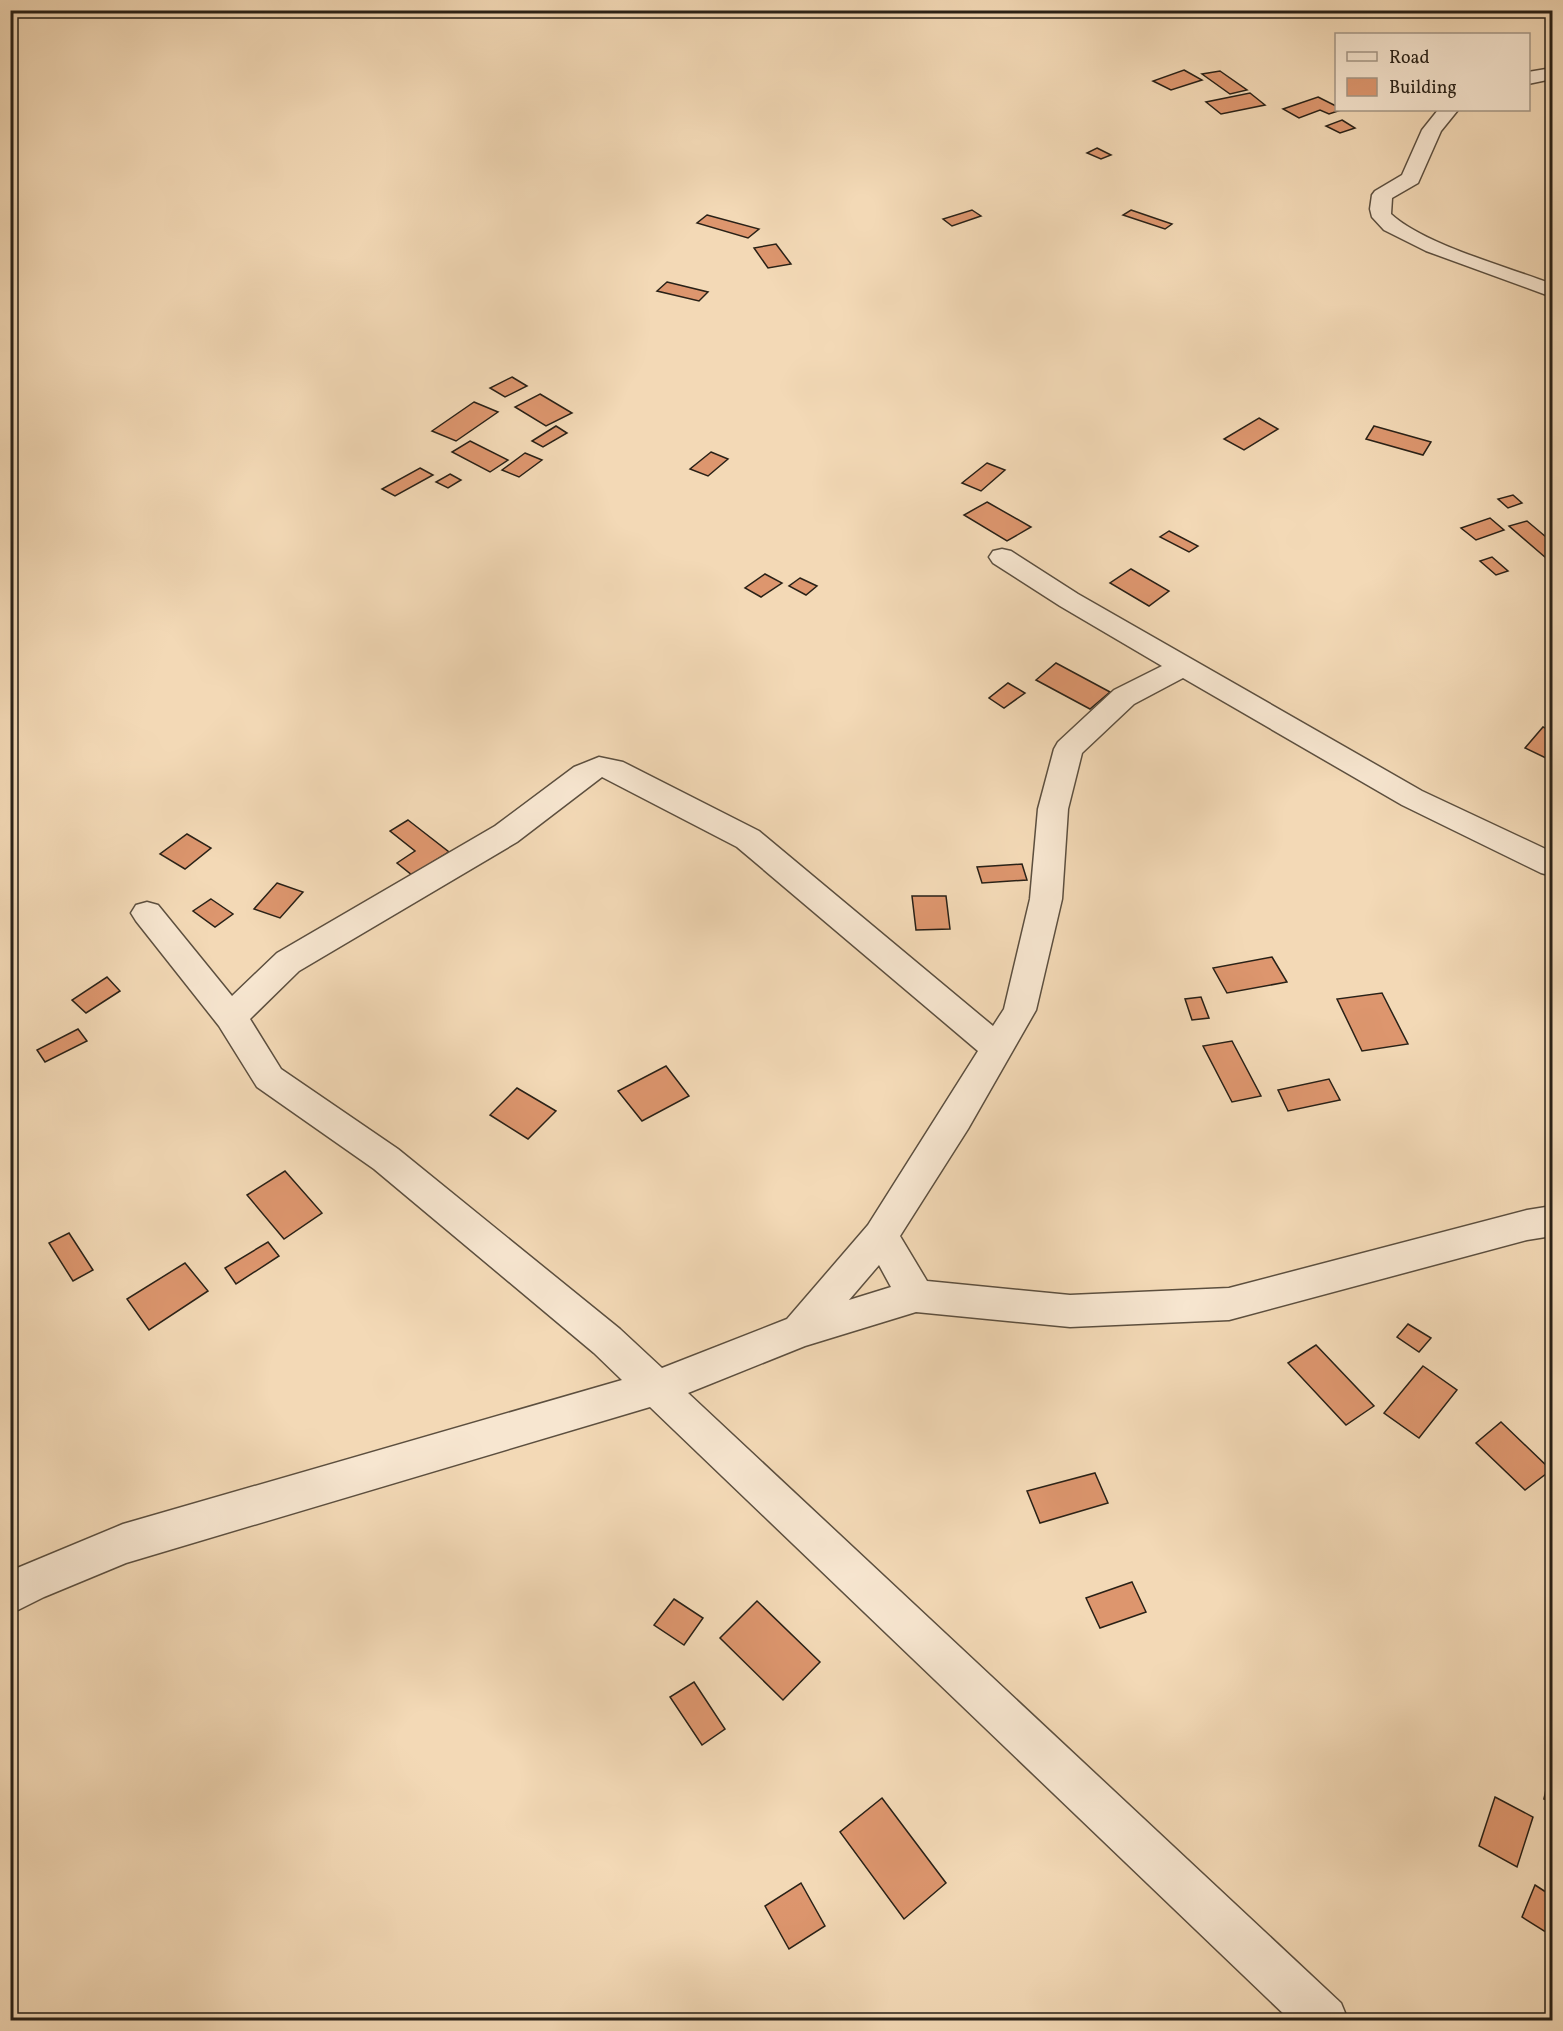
<svg xmlns="http://www.w3.org/2000/svg" width="1563" height="2031" viewBox="0 0 1563 2031" font-family="Vollkorn,serif">
  <style>
    .building { fill: #dd966e; stroke: #292117; stroke-width: 1.5 }
    .lines { fill: none; stroke-linecap: round; stroke-linejoin: round }
    .minor-casing { stroke: #5c4f3f; stroke-width: 3 }
    .minor { fill: #f7e6d0; fill-rule: evenodd }
  </style>
  <rect width="100%" height="100%" fill="#f3d9b6"/>
  <filter id="stains"><feTurbulence type="fractalNoise" baseFrequency=".00333" numOctaves="4"/><feColorMatrix values="0 0 0 0 .2 0 0 0 0 .09 0 0 0 0 .02 0 0 0 .5 -.17"/></filter>
  <radialGradient id="worn" r=".72"><stop offset=".6" stop-color="#630" stop-opacity="0"/><stop offset="1" stop-color="#630" stop-opacity=".3"/></radialGradient>
  <g class="building">
    <polygon points="1184,70 1202,80 1171,90 1153,81"/>
    <polygon points="1220,71 1247,90 1230,94 1202,74"/>
    <polygon points="1250,93 1265,105 1221,114 1206,102"/>
    <polygon points="1318,97 1336,106 1336,110 1341,110 1329,114 1320,110 1299,118 1283,109"/>
    <polygon points="1342,120 1355,128 1340,133 1326,126"/>
    <polygon points="1097,148 1111,155 1101,159 1087,153"/>
    <polygon points="972,210 981,216 952,226 943,219"/>
    <polygon points="1131,210 1172,224 1165,229 1123,215"/>
    <polygon points="707,215 759,229 748,238 697,223"/>
    <polygon points="776,244 791,264 768,268 754,248"/>
    <polygon points="667,282 708,292 699,301 657,291"/>
    <polygon points="512,377 527,386 505,397 490,388"/>
    <polygon points="540,394 572,413 546,426 515,407"/>
    <polygon points="474,402 498,412 456,441 432,431"/>
    <polygon points="1259,418 1278,429 1244,450 1224,439"/>
    <polygon points="556,426 567,433 543,447 532,441"/>
    <polygon points="1374,426 1431,442 1423,455 1366,439"/>
    <polygon points="470,441 508,460 490,472 452,452"/>
    <polygon points="711,452 728,459 708,476 690,469"/>
    <polygon points="525,453 542,460 519,477 502,470"/>
    <polygon points="987,463 1005,470 981,491 962,483"/>
    <polygon points="420,468 433,475 395,496 382,489"/>
    <polygon points="450,474 461,480 448,488 436,482"/>
    <polygon points="1513,495 1522,503 1508,508 1498,499"/>
    <polygon points="987,502 1031,527 1007,541 964,515"/>
    <polygon points="1490,518 1504,530 1476,540 1461,528"/>
    <polygon points="1527,521 1552,542 1552,556 1546,558 1509,526"/>
    <polygon points="1169,531 1198,546 1189,552 1160,537"/>
    <polygon points="1492,557 1508,571 1496,575 1480,561"/>
    <polygon points="1131,569 1169,591 1149,606 1110,583"/>
    <polygon points="765,574 782,583 761,597 745,588"/>
    <polygon points="800,578 817,586 806,595 789,586"/>
    <polygon points="1056,663 1110,692 1090,709 1036,680"/>
    <polygon points="1008,683 1025,693 1004,708 989,698"/>
    <polygon points="1543,727 1552,731 1552,754 1548,759 1525,748"/>
    <polygon points="408,820 449,852 412,875 397,863 415,851 390,831"/>
    <polygon points="187,834 211,848 185,869 160,854"/>
    <polygon points="1022,864 1027,880 982,883 977,867"/>
    <polygon points="277,883 303,892 280,918 254,909"/>
    <polygon points="912,896 946,896 950,929 916,930"/>
    <polygon points="211,899 233,914 215,927 193,911"/>
    <polygon points="1272,957 1287,982 1227,993 1213,968"/>
    <polygon points="107,977 120,991 86,1013 72,1000"/>
    <polygon points="1382,993 1408,1044 1362,1051 1337,999"/>
    <polygon points="1201,997 1209,1018 1192,1020 1185,999"/>
    <polygon points="78,1029 87,1041 45,1062 37,1050"/>
    <polygon points="1232,1041 1261,1096 1232,1102 1203,1046"/>
    <polygon points="666,1066 689,1096 642,1121 618,1091"/>
    <polygon points="1329,1079 1340,1100 1288,1111 1278,1090"/>
    <polygon points="517,1088 556,1111 528,1139 490,1115"/>
    <polygon points="285,1171 322,1213 284,1239 247,1195"/>
    <polygon points="69,1233 93,1270 73,1281 49,1243"/>
    <polygon points="268,1242 279,1256 236,1284 225,1268"/>
    <polygon points="185,1263 208,1291 149,1330 127,1299"/>
    <polygon points="1408,1324 1431,1338 1419,1352 1397,1337"/>
    <polygon points="1316,1345 1374,1406 1346,1425 1288,1363"/>
    <polygon points="1423,1366 1457,1390 1419,1438 1384,1413"/>
    <polygon points="1501,1422 1551,1470 1525,1490 1476,1443"/>
    <polygon points="1095,1473 1108,1503 1040,1523 1027,1491"/>
    <polygon points="1132,1582 1146,1612 1100,1628 1086,1598"/>
    <polygon points="674,1599 703,1618 684,1645 654,1625"/>
    <polygon points="757,1601 820,1662 783,1700 720,1638"/>
    <polygon points="694,1682 725,1729 702,1745 670,1697"/>
    <polygon points="1552,1761 1552,1802 1544,1799"/>
    <polygon points="1495,1797 1533,1817 1517,1867 1479,1846"/>
    <polygon points="882,1798 946,1883 904,1919 840,1832"/>
    <polygon points="801,1883 825,1926 789,1949 765,1906"/>
    <polygon points="1535,1885 1552,1896 1552,1936 1522,1917"/>
  </g>
  <g class="lines">
    <defs>
      <g id="minor">
        <polygon points="1552,68 1552,79 1528,84 1528,72"/>
        <path d="M1438,110H1458L1441,131L1418,183L1392,198L1391,214C1425,245 1508,267 1552,284V297L1426,251L1384,230L1372,217L1370,209L1372,195L1375,191L1402,175L1422,130Z"/>
        <path d="M1002,549L1011,551L1078,594L1422,791L1552,852V876L1541,873L1402,805L1183,678L1134,704L1082,753L1068,809L1062,899L1036,1010L968,1129L900,1236L927,1281L1070,1295L1229,1288L1527,1210L1552,1206V1236L1527,1240L1229,1320L1070,1327L916,1312L805,1346L688,1393L1341,2003L1348,2020H1290L650,1407L126,1563L44,1597L10,1614V1571L123,1524L622,1380L594,1353L374,1169L257,1087L219,1026L136,921L131,913L136,905L147,902L158,905L232,996L277,953L495,826L574,767L599,757L623,762L759,831L993,1026L1004,1009L1030,899L1038,809L1054,749L1058,742L1114,690L1162,666L1060,606L993,563L989,557L993,551ZM602,777L737,847L978,1051L868,1225L787,1319L662,1368L620,1329L398,1149L281,1069L250,1019L299,971L517,842ZM879,1265L891,1287L849,1300Z"/>
      </g>
    </defs>
    <use href="#minor" class="minor-casing"/>
    <use href="#minor" class="minor"/>
  </g>
  <rect width="1563" height="2031" fill="none" stroke="#f3d9b6" stroke-width="36"/>
  <rect x="12" y="12" width="1539" height="2007" fill="none" stroke="#292117" stroke-width="3"/>
  <rect x="18" y="18" width="1527" height="1995" fill="none" stroke="#292117" stroke-width="1.5"/>
  <rect x="1335" y="33" width="195" height="78" fill="#f7e6d0" stroke="#a59786" stroke-width="1.5"/>
  <rect x="1347" y="52" width="30" height="9" fill="#f7e6d0" stroke="#a59786" stroke-width="1.5"/>
  <text x="1389" y="63" font-size="18" fill="#292117">Road</text>
  <rect x="1347" y="78" width="30" height="18" fill="#dd966e" stroke="#a59786" stroke-width="1.5"/>
  <text x="1389" y="93" font-size="18" fill="#292117">Building</text>
  <rect width="100%" height="100%" filter="url(#stains)"/>
  <rect width="100%" height="100%" fill="url(#worn)"/>
</svg>
